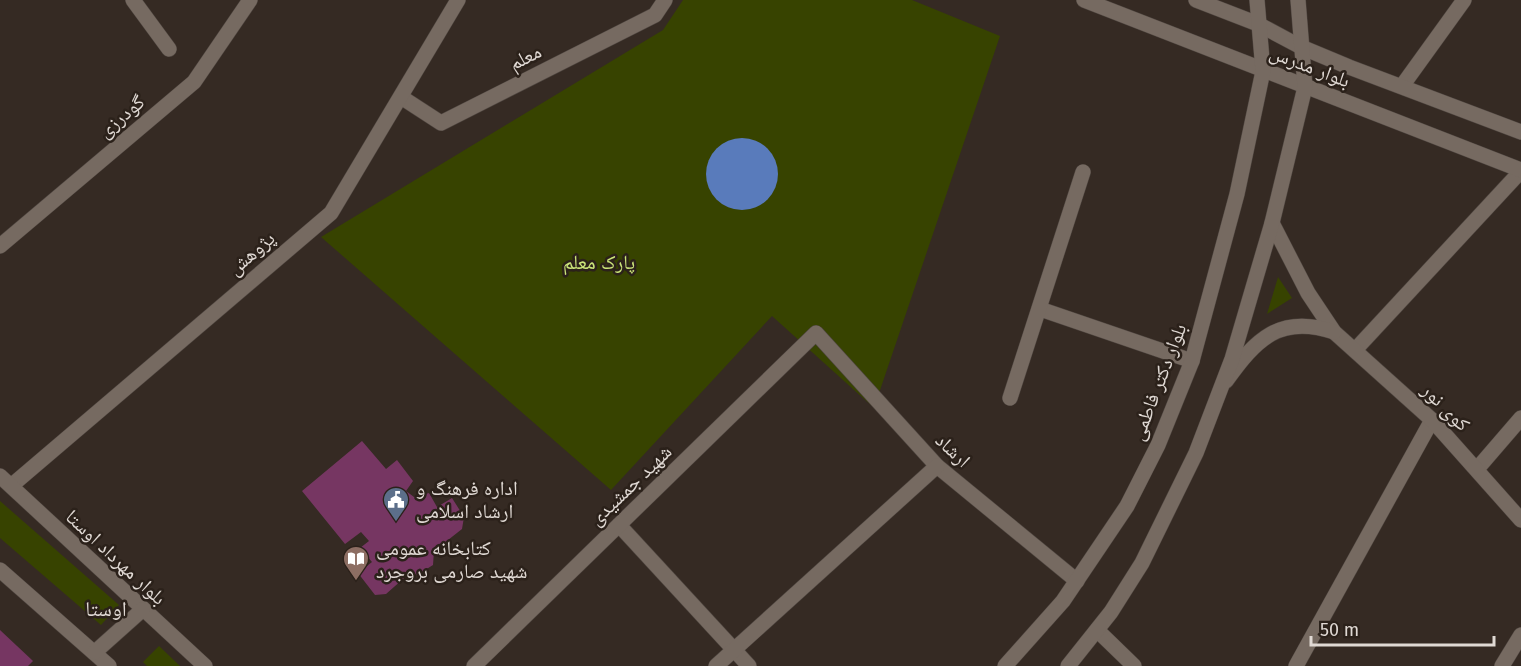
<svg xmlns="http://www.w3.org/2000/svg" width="1521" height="666" viewBox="0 0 1521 666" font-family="'Fira Sans','Noto Naskh Arabic',sans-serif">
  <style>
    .green { fill: #374300 }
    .water { fill: #597bbb }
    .building { fill: #763662 }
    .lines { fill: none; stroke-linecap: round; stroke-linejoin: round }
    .minor-casing { stroke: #4f4640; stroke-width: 16 }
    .tertiary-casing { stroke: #4f4640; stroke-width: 16 }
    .secondary-casing { stroke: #4f4640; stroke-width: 16 }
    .minor { stroke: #766a61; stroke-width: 15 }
    .tertiary { stroke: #766a61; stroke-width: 15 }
    .secondary { stroke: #766a61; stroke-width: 15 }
    .labels { text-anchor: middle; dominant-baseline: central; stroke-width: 5; stroke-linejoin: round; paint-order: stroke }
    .street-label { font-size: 20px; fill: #e0d9d4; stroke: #2b211a }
    .park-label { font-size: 20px; fill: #cbe57a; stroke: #2b211a }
    .poi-label { font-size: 20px; fill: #e0d9d4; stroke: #2b211a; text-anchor: start }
    .neighbourhood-label { font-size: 21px; fill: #e0d9d4; stroke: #2b211a }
  </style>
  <rect width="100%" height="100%" fill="#352a23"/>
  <g class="green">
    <polygon points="683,0 912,0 1000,36 874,408 772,316 611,490 321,237 663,30"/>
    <polygon points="1278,277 1292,298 1267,314"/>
    <polygon points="0,501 119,605 101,625 0,538"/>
    <polygon points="159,646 180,666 147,666 143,662"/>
  </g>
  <circle class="water" cx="742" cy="174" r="36"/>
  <g class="building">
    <polygon points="362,441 386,469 397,460 413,481 406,491 414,497 429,493 437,507 452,498 464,517 462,529 434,551 433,565 417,575 411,572 386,594 375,595 358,573 372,562 360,548 369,541 361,532 345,544 302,491"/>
    <polygon points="0,630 33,661 28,666 0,666"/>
  </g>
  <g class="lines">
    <defs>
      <g id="minor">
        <polyline points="133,0 169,49"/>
        <polyline points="1402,86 1464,0"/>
        <polyline points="401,97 441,123 655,15 665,0"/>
        <polyline points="0,246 194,82 250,0"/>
        <polyline points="1040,309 1192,361"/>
        <polyline points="1355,350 1521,171"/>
        <polyline points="1010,398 1083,172"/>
        <polyline points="1477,469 1521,418"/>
        <polyline points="11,486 331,213 458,0"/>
        <polyline points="619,525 749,666"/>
        <polyline points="1097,630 1134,666"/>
        <polyline points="474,666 816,333 937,466 1077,581"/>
        <polyline points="716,666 937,466"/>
        <polyline points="1296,666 1432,420"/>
        <polyline points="1502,666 1521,635"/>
      </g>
      <g id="tertiary">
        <polyline points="1272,223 1308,293 1334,332 1432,420 1521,520"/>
        <path d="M1226,381C1256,339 1280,314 1334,332"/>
      </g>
      <g id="secondary">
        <polyline points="1084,0 1521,170"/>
        <polyline points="1196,0 1258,24 1301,47 1349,67 1521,132"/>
        <polyline points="0,476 205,666"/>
        <polyline points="0,570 109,666"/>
        <polyline points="95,652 142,610"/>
        <polyline points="1005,666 1063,601 1127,506 1158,445 1192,361 1237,194 1263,71 1257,0"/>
        <polyline points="1068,666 1111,612 1142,563 1196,453 1232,359 1272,223 1305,87 1298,0"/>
      </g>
    </defs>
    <use href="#minor" class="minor-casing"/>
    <use href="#tertiary" class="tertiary-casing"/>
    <use href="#secondary" class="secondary-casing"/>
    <use href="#minor" class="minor"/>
    <use href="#tertiary" class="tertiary"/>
    <use href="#secondary" class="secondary"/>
  </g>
  <defs>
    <symbol id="civic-pin" viewBox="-11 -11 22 30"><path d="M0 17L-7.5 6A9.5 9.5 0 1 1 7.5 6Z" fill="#5c6f8a" stroke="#2b211a"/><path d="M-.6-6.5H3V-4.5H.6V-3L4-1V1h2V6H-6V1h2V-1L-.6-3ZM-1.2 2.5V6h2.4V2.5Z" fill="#fff"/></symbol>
    <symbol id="library-pin" viewBox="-11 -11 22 30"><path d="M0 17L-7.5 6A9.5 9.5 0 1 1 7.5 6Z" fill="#8d6e63" stroke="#2b211a"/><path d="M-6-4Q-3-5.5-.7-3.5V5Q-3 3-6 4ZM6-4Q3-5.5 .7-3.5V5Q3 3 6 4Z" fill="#fff"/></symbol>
  </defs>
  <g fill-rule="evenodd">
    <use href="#civic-pin" x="381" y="485" width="30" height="40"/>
    <use href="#library-pin" x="341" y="544" width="30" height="40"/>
  </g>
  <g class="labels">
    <g class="street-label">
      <text transform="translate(525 57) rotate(-27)">معلم</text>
      <text transform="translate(1310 66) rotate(21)">بلوار مدرس</text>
      <text transform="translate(121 116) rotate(-40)">گودرزی</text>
      <text transform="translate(251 253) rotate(-41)">پژوهش</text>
      <text transform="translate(1158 382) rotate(-69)">بلوار دکتر فاطمی</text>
      <text transform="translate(1446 407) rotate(45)">کوی نور</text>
      <text transform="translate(953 450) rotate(43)">ارشاد</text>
      <text transform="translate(630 485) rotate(-44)">شهید جمشیدی</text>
      <text transform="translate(116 557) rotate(43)">بلوار مهرداد اوستا</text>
    </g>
    <g class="park-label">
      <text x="599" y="262">پارک معلم</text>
    </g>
    <g class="poi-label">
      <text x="416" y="488">اداره فرهنگ و<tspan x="416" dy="23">ارشاد اسلامی</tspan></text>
      <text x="376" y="548">کتابخانه عمومی<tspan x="376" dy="23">شهید صارمی بروجرد</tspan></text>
    </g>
    <g class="neighbourhood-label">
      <text x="106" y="609">اوستا</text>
    </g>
  </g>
  <path d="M1311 636v9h183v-9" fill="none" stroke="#e0d9d4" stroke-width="3"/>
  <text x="1320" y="636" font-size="18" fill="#e0d9d4" stroke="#2b211a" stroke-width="4.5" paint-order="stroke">50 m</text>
</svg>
